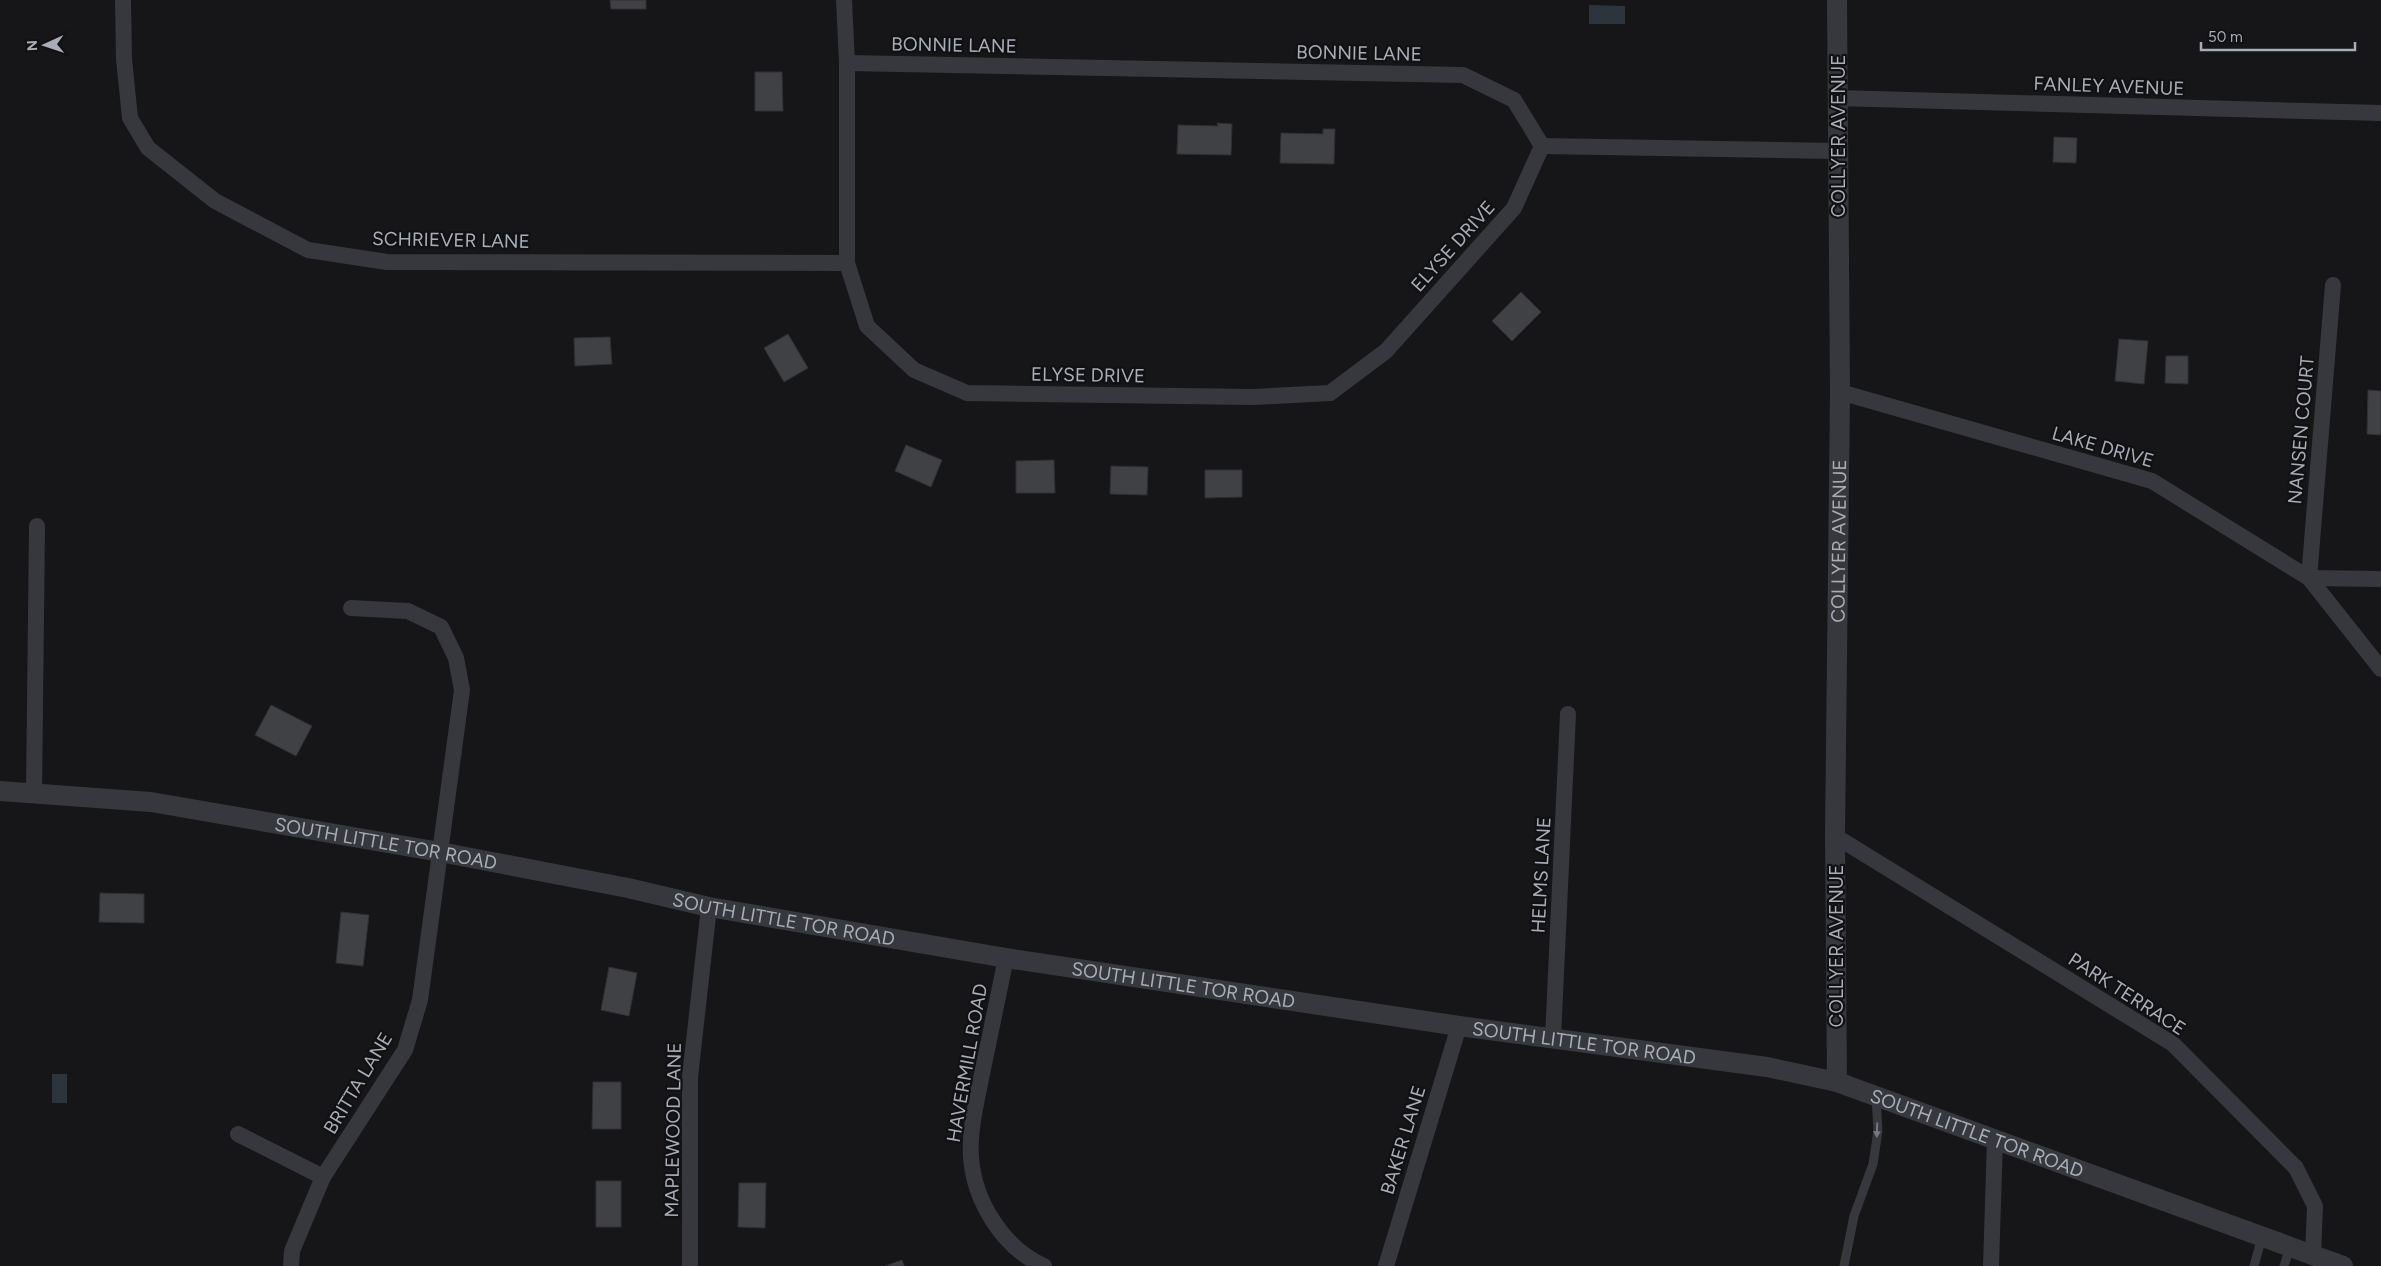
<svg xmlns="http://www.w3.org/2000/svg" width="2381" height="1266" viewBox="0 0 2381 1266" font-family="Figtree,sans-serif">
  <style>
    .water { fill: #2c353c }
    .building { fill: #404145; stroke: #303034 }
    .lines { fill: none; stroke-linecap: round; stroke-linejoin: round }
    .service { stroke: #37383d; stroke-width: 9 }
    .minor { stroke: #37383d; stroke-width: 16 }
    .tertiary { stroke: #37383d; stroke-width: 20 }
    .oneway { fill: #757881 }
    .labels { text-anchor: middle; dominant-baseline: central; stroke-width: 4.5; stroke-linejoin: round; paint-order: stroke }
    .street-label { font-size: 19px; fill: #a8adb8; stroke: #111113 }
  </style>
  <rect width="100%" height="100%" fill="#161618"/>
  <g class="water">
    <polygon points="1589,5 1625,6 1625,24 1589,24"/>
    <rect x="52" y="1074" width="15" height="29"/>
  </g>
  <g class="building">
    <polygon points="610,0 646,0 646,9 611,9"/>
    <polygon points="755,72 782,72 783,111 755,111"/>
    <polygon points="1217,123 1232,124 1231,155 1177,154 1178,125 1218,126"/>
    <polygon points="1323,129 1335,129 1334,164 1280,163 1281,133 1323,134"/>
    <polygon points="2054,137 2077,138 2076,163 2053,162"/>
    <polygon points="1521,292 1541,312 1512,341 1492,321"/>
    <polygon points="788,334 808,368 784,382 764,348"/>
    <polygon points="610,337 612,364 575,366 574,338"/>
    <polygon points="2119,339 2148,341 2144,384 2115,381"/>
    <polygon points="2166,356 2188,356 2188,384 2165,383"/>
    <polygon points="2368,390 2381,391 2381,435 2367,434"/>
    <polygon points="906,445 942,460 931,487 895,471"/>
    <polygon points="1054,460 1055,493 1016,493 1016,461"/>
    <polygon points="1111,466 1148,467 1147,495 1110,494"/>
    <polygon points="1205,470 1242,470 1242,497 1205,498"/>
    <polygon points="271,705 312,726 296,756 255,735"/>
    <polygon points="100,893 144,894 144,923 99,922"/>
    <polygon points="341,912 369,915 363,966 336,963"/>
    <polygon points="609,967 637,973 629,1016 601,1010"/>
    <polygon points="593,1082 621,1082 621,1129 592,1129"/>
    <rect x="596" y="1181" width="25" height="46"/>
    <polygon points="739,1183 766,1183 765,1228 738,1227"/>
    <polygon points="902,1260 904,1266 885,1266"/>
  </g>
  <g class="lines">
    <g class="service">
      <polyline points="1844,1266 1854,1216 1873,1164 1878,1131 1876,1097"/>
      <polyline points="2254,1266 2262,1237"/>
      <polyline points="2284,1266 2290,1247"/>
    </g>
    <g class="minor">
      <polyline points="123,0 124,59 130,118 148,148 215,201 308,250 387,262 847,263"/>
      <polyline points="844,0 847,63 847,263 867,326 914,370 967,393 1253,397 1330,393 1386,351 1514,208 1542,146"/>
      <polyline points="847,63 1463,75 1514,100 1542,146"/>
      <polyline points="1837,98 2381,113"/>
      <polyline points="1542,146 1837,151"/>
      <polyline points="2333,285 2309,578 2381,579"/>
      <polyline points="1840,392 2152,481 2309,578 2381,669"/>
      <polyline points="34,793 37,526"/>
      <polyline points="1835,836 2173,1044 2296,1168 2315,1206 2313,1255"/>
      <path d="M1006,958C998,997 990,1035 982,1074C977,1099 969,1131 971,1157C974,1201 1003,1248 1044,1266"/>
      <polyline points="1553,1038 1568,714"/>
      <polyline points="238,1134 323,1177"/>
      <polyline points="291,1266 292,1251 323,1177 405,1050 420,1000 462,690 456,658 441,627 408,611 351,608"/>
      <polyline points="690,1266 690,1077 709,907"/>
      <polyline points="1386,1266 1459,1026"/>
      <polyline points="1991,1266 1995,1140"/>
    </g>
    <g class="tertiary">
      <path id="s1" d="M0,791L151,802L440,852L628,888L709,907L1006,958L1459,1026L1767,1067L1837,1082L2343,1266"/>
      <path id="s2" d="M1837,1082L1835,836L1840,392L1837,0"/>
    </g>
  </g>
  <defs><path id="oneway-solid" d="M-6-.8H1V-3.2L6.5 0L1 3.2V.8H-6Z" transform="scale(1.25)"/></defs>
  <use class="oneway" href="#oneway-solid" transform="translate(1877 1130) rotate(92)"/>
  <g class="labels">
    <g class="street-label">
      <text transform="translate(954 45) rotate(1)">BONNIE LANE</text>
      <text transform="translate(1359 53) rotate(1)">BONNIE LANE</text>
      <text transform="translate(2109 86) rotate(2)">FANLEY AVENUE</text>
      <text transform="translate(1838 136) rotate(-90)">COLLYER AVENUE</text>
      <text transform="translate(451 240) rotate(1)">SCHRIEVER LANE</text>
      <text transform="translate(1453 246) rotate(-48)">ELYSE DRIVE</text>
      <text transform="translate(1088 375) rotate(1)">ELYSE DRIVE</text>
      <text transform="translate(2301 430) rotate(-85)">NANSEN COURT</text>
      <text transform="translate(2103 447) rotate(16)">LAKE DRIVE</text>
      <text stroke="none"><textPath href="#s2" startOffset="541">COLLYER AVENUE</textPath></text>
      <text stroke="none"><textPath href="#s1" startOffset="390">SOUTH LITTLE TOR ROAD</textPath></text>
      <text transform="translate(1541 875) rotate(-87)">HELMS LANE</text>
      <text stroke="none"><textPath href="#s1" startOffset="795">SOUTH LITTLE TOR ROAD</textPath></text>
      <text transform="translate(1836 946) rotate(-90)">COLLYER AVENUE</text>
      <text stroke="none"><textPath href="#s1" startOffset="1200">SOUTH LITTLE TOR ROAD</textPath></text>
      <text transform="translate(2127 994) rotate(33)">PARK TERRACE</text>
      <text stroke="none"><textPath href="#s1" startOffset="1605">SOUTH LITTLE TOR ROAD</textPath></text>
      <text transform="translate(967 1063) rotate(-80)">HAVERMILL ROAD</text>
      <text transform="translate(358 1083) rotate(-59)">BRITTA LANE</text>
      <text transform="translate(673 1130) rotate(-89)">MAPLEWOOD LANE</text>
      <text stroke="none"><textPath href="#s1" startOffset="2010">SOUTH LITTLE TOR ROAD</textPath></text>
      <text transform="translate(1403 1140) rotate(-73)">BAKER LANE</text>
    </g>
  </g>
  <g transform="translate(45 45) rotate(267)" stroke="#111113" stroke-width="4" paint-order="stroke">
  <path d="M0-4L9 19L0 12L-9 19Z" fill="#a8adb8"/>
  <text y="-8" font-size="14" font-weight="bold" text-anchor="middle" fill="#a8adb8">N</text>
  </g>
  <path d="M2201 42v8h154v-8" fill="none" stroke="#a8adb8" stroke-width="2.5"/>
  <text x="2208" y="42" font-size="15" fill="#a8adb8" stroke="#111113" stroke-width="4" paint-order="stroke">50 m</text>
</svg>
